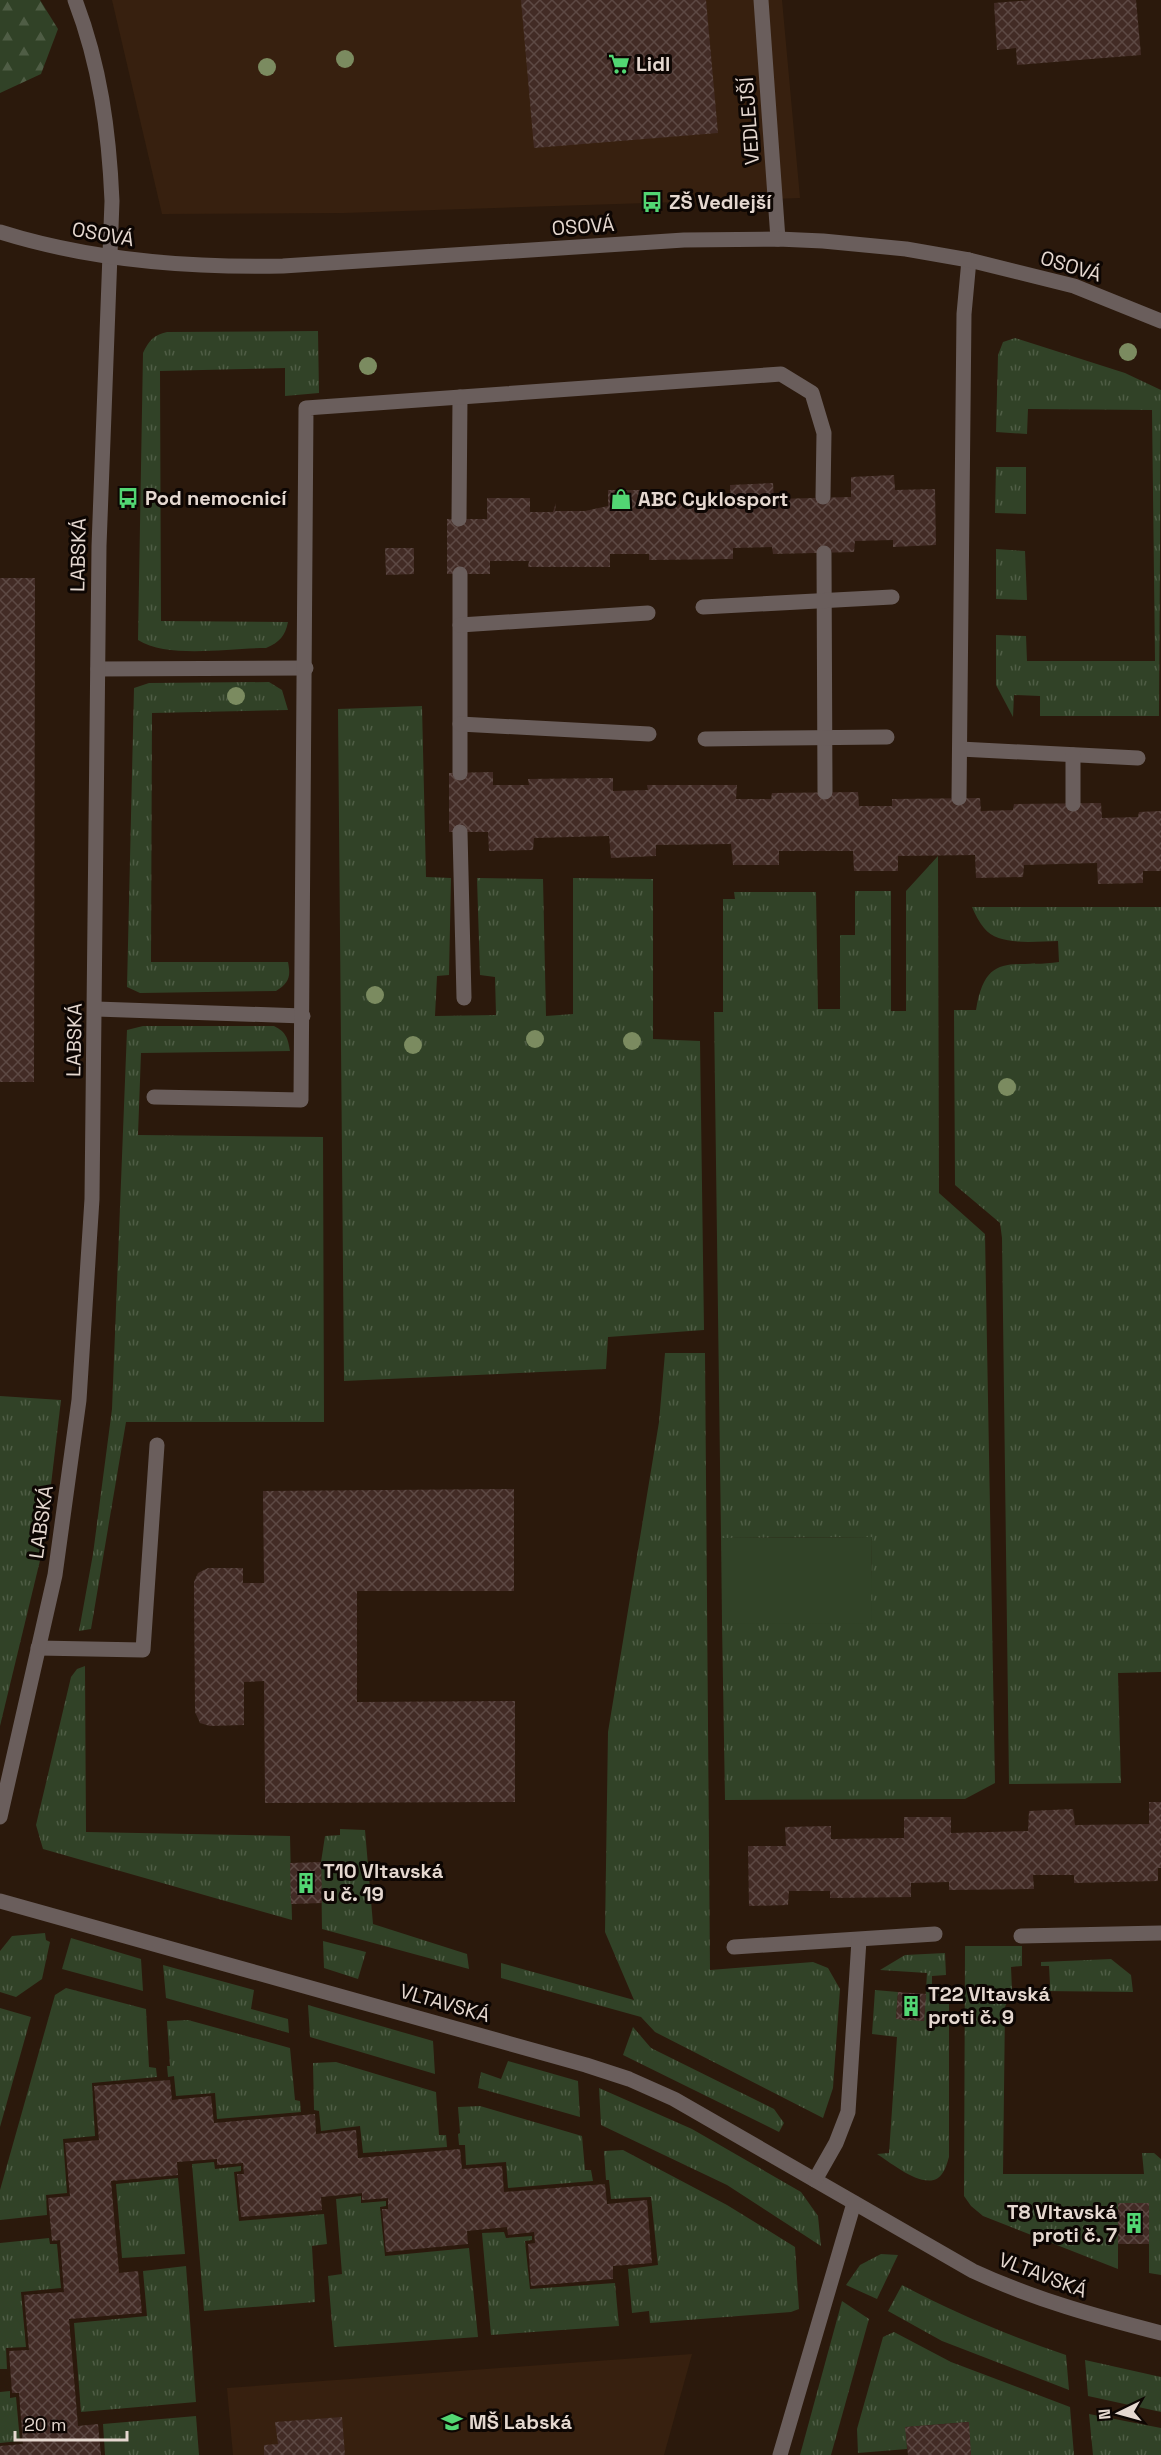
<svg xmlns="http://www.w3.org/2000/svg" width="1161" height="2455" viewBox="0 0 1161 2455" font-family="'Space Grotesk',sans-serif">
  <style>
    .built { fill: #37200f }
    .grass { fill: url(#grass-tufts) }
    .forest { fill: url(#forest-firs) }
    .pitch { fill: #314227 }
    .building { fill: url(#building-cross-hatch) }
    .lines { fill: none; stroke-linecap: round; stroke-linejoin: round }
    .service { stroke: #6a5e5c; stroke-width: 15 }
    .minor { stroke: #6a5e5c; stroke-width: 15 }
    .tertiary { stroke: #6a5e5c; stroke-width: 15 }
    .tree { fill: #7b8b60 }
    .labels { text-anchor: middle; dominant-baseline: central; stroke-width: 6; stroke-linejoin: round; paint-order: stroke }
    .poi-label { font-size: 20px; font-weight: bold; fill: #e5d8d0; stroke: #0d0603; text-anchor: start }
    .street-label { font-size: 20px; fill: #e5d8d0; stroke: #0d0603 }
  </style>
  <defs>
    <pattern id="grass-tufts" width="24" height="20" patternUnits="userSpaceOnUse" patternTransform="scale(1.5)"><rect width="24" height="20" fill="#314227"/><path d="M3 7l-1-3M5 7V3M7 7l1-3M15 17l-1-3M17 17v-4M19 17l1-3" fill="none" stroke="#4f5d45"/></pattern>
    <pattern id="forest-firs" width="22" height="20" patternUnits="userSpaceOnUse" patternTransform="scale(1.5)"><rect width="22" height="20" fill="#314227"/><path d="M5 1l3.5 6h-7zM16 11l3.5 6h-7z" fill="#4f5d45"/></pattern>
    <pattern id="building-cross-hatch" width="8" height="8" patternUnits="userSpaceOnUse" patternTransform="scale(1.5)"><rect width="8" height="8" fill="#422b25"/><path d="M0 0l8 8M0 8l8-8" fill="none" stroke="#5d4944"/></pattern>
  </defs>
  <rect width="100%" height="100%" fill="#2b190c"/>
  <g class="built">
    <polygon points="112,0 782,0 800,198 344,213 162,214"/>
    <polygon points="692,2354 664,2455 233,2455 227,2388"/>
  </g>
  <g class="grass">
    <path d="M318,331L319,393L285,396V368L160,371L161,621L288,622C285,636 280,642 266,648C230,648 168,659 138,640L143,353C149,340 154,335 167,332Z"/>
    <polygon points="1015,338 1125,373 1161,390 1159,716 1040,716 1040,696 1014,695 1013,717 996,685 996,635 1026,636 1027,661 1155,661 1152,410 1028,409 1027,434 996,432 998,355 1003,342"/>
    <polygon points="996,467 1026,467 1026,514 995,513"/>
    <polygon points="996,549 1025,551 1027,600 996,599"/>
    <path d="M269,682L282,690L288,710L152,713L151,962H288C291,977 289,983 276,991L140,993L127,987L134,688L149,683Z"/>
    <polygon points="422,706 426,877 451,878 449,975 437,976 435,1016 496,1015 495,977 480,975 477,878 543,879 546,1016 573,1014 573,878 653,879 653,1039 700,1041 704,1330 608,1337 606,1369 344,1381 338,709"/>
    <polygon points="938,856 939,1193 985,1234 995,1783 965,1799 725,1800 722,1623 870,1623 872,1537 721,1538 714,1012 723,1012 723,899 735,899 734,892 816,892 818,1009 840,1009 840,935 855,935 855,891 891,891 891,1011 906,1011 906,891"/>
    <path d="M972,907H1161V1672L1118,1673L1121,1783L1009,1784L1002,1238L1000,1223L955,1185L954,1010H976C986,949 1013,969 1059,962L1058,941C1037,941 999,947 984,928C979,922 975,914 972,907Z"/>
    <path d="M143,1026H274C286,1032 288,1038 290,1051L141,1053L138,1135L323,1137L324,1422H126L91,1629L79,1631L93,1554L112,1409L127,1030Z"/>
    <polygon points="665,1353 705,1353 710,1970 813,1962 828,1968 840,1989 833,2088 823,2118 655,2032 641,2017 501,1978 501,1963 634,2000 605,1932 608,1732 659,1422"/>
    <polygon points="0,1396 61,1400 44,1544 0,1726"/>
    <polygon points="85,1666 86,1832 290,1836 292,1920 43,1849 36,1825 71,1677 77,1669"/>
    <polygon points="340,1829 365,1830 373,1924 467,1954 469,1969 322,1929 321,1862 325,1836 340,1835"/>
    <polygon points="45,1933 46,1940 50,1942 42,1979 16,1997 0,1992 0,1951 12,1936"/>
    <polygon points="71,1938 141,1959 143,1991 62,1969"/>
    <polygon points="323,1941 366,1952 358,1979 324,1968"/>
    <polygon points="965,1946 1022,1946 1022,1966 1011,1967 1012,1990 1005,2007 1003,2174 1144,2174 1142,2153 1154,2153 1161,2159 1161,2275 1149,2273 1149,2203 1118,2203 1118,2269 983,2216 971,2206 964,2196"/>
    <path d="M945,1953L946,1975L932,1976V1993H949V2157C947,2164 944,2174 938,2178C922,2189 890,2162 877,2154L889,2153L897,2037L872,2034L875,1990L898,1992L896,2018L924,2021L927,1973L880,1970L905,1955Z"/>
    <polygon points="1111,1959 1131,1975 1133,1992 1042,1991 1042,1985 1050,1985 1049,1966 1041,1966 1041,1962"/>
    <polygon points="163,1965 254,1990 251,2009 288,2019 289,2033 166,1998"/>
    <polygon points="66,1988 146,2009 149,2067 156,2068 157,2077 92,2083 95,2136 63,2139 67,2193 46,2195 47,2215 0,2220 0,2190 55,1995"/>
    <polygon points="308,2005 433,2041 435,2074 310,2037"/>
    <polygon points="0,2008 31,2017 0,2127"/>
    <polygon points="188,2020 290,2048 295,2100 300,2101 301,2112 217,2119 215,2093 176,2096 174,2076 168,2077 167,2066 170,2066 167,2021"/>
    <polygon points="633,2027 651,2048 774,2109 784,2123 779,2132 623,2055"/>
    <polygon points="508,2061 578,2081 580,2117 478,2088 481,2072 501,2079"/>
    <polygon points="336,2062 436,2092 439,2135 446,2135 447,2147 363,2153 360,2126 321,2131 319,2111 314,2110 313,2063"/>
    <polygon points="599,2088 692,2129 801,2192 818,2216 821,2246 727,2185 601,2125"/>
    <polygon points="480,2106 582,2136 585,2170 591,2170 593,2181 508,2188 506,2162 466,2165 465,2145 459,2145 458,2134 460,2133 458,2107"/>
    <polygon points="623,2150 727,2205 795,2247 799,2309 791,2312 650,2323 649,2311 632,2313 628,2269 658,2265 651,2197 611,2199 609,2180 606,2180 604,2151"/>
    <polygon points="214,2162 215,2169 241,2166 241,2171 234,2172 239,2221 324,2214 327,2244 312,2246 315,2302 204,2311 192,2164"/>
    <polygon points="178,2178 185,2254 122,2258 116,2184"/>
    <polygon points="361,2196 361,2203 386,2201 386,2206 380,2207 385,2256 469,2248 478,2337 334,2347 328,2276 342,2274 336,2199"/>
    <polygon points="504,2232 506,2238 532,2236 532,2240 525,2241 530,2289 615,2283 619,2326 491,2335 482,2233"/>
    <polygon points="49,2238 50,2244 57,2244 61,2288 21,2292 26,2347 6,2348 7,2369 0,2369 0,2243"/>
    <polygon points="881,2254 898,2255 877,2299 846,2285 860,2265"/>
    <polygon points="186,2266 196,2402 81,2412 74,2323 147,2316 143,2271"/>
    <path d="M902,2285C955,2313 1009,2336 1066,2355L1069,2390L942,2341L888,2311Z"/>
    <polygon points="842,2301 869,2319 831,2455 800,2455"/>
    <polygon points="894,2332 951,2362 1070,2407 1074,2455 971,2455 968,2422 906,2427 907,2449 858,2453 857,2429 883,2337"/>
    <polygon points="1085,2360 1161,2377 1161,2412 1088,2396"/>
    <polygon points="10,2391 10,2398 16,2397 20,2441 0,2443 0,2392"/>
    <polygon points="1089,2414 1161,2428 1161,2455 1093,2455"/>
    <polygon points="196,2416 199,2455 105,2455 103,2424"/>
  </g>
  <polygon class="forest" points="0,0 40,0 58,29 41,74 0,93"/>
  <polygon class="pitch" points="872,1537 871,1624 722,1623 721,1538"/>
  <g class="building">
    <polygon points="521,0 706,0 718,133 534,148"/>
    <polygon points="1032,0 1136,0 1141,55 1017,65 1016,48 997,50 994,3"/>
    <polygon points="894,475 895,490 935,489 936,545 893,547 893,540 855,541 854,552 773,554 772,547 733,548 733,559 649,560 649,554 610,554 610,567 528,567 529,561 490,561 490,574 447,574 447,519 487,519 487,498 530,498 530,512 553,512 556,503 555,511 585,511 608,506 608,490 651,490 651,504 731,503 730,485 773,483 774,499 851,497 851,477"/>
    <polygon points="385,548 414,548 414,574 386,575"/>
    <polygon points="0,578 35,578 34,1082 0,1082"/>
    <polygon points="493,772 493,785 529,785 528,779 613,778 613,791 648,790 647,785 737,785 736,799 771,799 772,793 858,792 859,806 892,806 892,799 980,798 981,811 1013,810 1014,804 1101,803 1102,818 1138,817 1139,812 1161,811 1161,871 1143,871 1143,883 1098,884 1097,863 1024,865 1023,877 976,878 975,855 898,856 898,871 854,871 853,851 779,851 779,865 733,865 731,844 656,845 656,856 611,858 609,836 534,838 533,850 489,851 488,832 449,832 449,773"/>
    <polygon points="514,1489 514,1591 357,1591 357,1702 515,1701 515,1802 265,1803 264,1681 244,1682 244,1725 210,1726 200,1723 195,1712 194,1582 198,1573 208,1568 243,1568 243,1583 264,1583 263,1491"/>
    <polygon points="1149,1802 1161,1802 1161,1868 1158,1868 1158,1881 1074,1883 1074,1875 1033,1875 1034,1889 949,1890 949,1882 911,1883 911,1897 830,1898 830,1891 789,1891 788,1905 749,1906 748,1846 786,1846 785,1827 831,1826 831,1839 904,1838 904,1817 951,1817 951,1833 1028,1831 1029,1811 1073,1809 1075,1825 1149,1824"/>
    <polygon points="321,1862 322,1903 291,1904 290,1863"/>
    <polygon points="898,1992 926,1994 924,2021 896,2019"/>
    <polygon points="170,2080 172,2100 211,2096 214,2123 315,2114 316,2134 356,2130 358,2158 460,2149 462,2169 502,2166 504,2192 605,2184 607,2204 647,2200 652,2263 613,2266 613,2279 531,2286 528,2244 535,2243 534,2232 508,2235 507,2227 467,2231 468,2244 386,2252 382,2209 388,2209 388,2198 362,2200 362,2193 321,2197 322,2210 241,2217 237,2174 244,2174 243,2163 217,2165 217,2159 177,2162 178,2175 111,2181 119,2273 138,2271 142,2313 69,2319 78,2426 98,2424 101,2455 0,2455 0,2446 23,2444 19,2393 12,2393 9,2351 29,2350 24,2295 64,2292 60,2240 52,2241 48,2198 70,2196 65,2143 99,2140 94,2086"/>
    <rect x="1118" y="2203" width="31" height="41"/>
    <polygon points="342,2417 345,2455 264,2455 264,2445 278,2444 275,2422"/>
    <polygon points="969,2422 971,2455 908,2455 905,2427"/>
  </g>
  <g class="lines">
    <g class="service">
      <polyline points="459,519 460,397"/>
      <polyline points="824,553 825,792"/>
      <polyline points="460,574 460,773"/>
      <polyline points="703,607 892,597"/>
      <polyline points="460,625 648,613"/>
      <polyline points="98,669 306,668"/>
      <polyline points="460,724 649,734"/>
      <polyline points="705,739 887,737"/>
      <polyline points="960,749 1138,758"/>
      <polyline points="959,798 964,314 969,260"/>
      <polyline points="1073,804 1073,755"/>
      <polyline points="460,832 464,998"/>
      <polyline points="96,1009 303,1016"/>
      <polyline points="154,1097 301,1100 306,408 781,374 812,393 824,433 823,497"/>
      <polyline points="38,1648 143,1650 157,1445"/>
    </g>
    <g class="minor">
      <polyline points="761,0 778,239"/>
      <path d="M0,1817L55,1575L79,1400L92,1199L99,546L112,201C109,131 100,65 75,0"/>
      <path d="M0,1901L586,2065L629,2079L674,2099L973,2271C1036,2300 1095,2316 1161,2333"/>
      <polyline points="1021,1936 1161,1933"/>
      <polyline points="734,1947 935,1934"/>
      <polyline points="815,2180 836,2143 848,2112 859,1940"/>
      <polyline points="780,2455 854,2203"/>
    </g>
    <path class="tertiary" d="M0,232C92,261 188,268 283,266L684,240L778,239L823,241L906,249L969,260L1074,286L1161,321"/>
  </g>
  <g class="tree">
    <circle cx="345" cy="59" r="9"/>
    <circle cx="267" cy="67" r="9"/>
    <circle cx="1128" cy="352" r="9"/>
    <circle cx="368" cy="366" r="9"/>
    <circle cx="236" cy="696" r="9"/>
    <circle cx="375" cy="995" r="9"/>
    <circle cx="535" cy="1039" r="9"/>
    <circle cx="632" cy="1041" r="9"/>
    <circle cx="413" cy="1045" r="9"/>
    <circle cx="1007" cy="1087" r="9"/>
  </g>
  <defs>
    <symbol id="supermarket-bare" viewBox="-9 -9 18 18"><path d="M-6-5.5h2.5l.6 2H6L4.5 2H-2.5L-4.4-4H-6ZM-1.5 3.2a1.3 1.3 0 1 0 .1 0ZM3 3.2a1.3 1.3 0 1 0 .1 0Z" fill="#52d673" stroke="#0d0603" stroke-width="2.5" paint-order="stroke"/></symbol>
    <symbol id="bus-bare" viewBox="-9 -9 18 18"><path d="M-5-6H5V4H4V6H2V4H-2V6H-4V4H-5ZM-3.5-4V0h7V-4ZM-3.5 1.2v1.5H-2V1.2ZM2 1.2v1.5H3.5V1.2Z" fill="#52d673" stroke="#0d0603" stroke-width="2.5" paint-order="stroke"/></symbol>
    <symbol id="shop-bare" viewBox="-9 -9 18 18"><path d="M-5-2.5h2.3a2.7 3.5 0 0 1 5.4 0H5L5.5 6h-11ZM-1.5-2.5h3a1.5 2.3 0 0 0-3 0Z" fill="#52d673" stroke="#0d0603" stroke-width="2.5" paint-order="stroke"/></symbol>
    <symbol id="building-bare" viewBox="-9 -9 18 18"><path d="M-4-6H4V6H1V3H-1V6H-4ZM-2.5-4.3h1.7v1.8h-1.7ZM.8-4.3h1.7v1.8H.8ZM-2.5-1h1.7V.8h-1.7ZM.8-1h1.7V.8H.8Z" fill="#52d673" stroke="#0d0603" stroke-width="2.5" paint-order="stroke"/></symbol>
    <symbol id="school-bare" viewBox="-9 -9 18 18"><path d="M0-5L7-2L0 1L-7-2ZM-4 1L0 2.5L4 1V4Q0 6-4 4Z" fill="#52d673" stroke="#0d0603" stroke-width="2.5" paint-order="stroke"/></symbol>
  </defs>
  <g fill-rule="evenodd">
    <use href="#supermarket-bare" x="604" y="49" width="30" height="30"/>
    <use href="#bus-bare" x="637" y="187" width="30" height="30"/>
    <use href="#bus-bare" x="113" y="483" width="30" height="30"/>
    <use href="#shop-bare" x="606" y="484" width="30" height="30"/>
    <use href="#building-bare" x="291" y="1868" width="30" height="30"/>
    <use href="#building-bare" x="896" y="1991" width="30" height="30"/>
    <use href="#building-bare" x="1119" y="2208" width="30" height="30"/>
    <use href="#school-bare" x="437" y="2407" width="30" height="30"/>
  </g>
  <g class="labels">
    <g class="poi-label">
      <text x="636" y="64">Lidl</text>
      <text x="669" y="202">ZŠ Vedlejší</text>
      <text x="145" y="498">Pod nemocnicí</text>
      <text x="638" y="499">ABC Cyklosport</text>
      <text x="323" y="1871">T10 Vltavská<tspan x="323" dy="23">u č. 19</tspan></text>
      <text x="928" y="1994">T22 Vltavská<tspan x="928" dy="23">proti č. 9</tspan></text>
      <text x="1117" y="2212" text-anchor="end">T8 Vltavská<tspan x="1117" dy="23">proti č. 7</tspan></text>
      <text x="469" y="2422">MŠ Labská</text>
    </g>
    <g class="street-label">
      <text transform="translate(749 121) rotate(-94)">VEDLEJŠÍ</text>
      <text transform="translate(583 226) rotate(-4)">OSOVÁ</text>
      <text transform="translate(103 234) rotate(10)">OSOVÁ</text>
      <text transform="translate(1071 266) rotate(17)">OSOVÁ</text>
      <text transform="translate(78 555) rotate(-89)">LABSKÁ</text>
      <text transform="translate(74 1040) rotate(-89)">LABSKÁ</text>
      <text transform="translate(41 1522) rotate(-82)">LABSKÁ</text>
      <text transform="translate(445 2003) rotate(16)">VLTAVSKÁ</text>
      <text transform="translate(1043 2275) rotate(21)">VLTAVSKÁ</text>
    </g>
  </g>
  <g transform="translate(1119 2413) rotate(265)" stroke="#0d0603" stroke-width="4.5" paint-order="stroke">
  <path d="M0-4.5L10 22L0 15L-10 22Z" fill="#e5d8d0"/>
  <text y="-9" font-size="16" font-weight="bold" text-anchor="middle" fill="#e5d8d0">N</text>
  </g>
  <path d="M15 2431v9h112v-9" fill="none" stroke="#e5d8d0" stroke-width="3"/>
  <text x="24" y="2431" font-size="18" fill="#e5d8d0" stroke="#0d0603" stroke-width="4.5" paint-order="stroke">20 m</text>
</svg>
